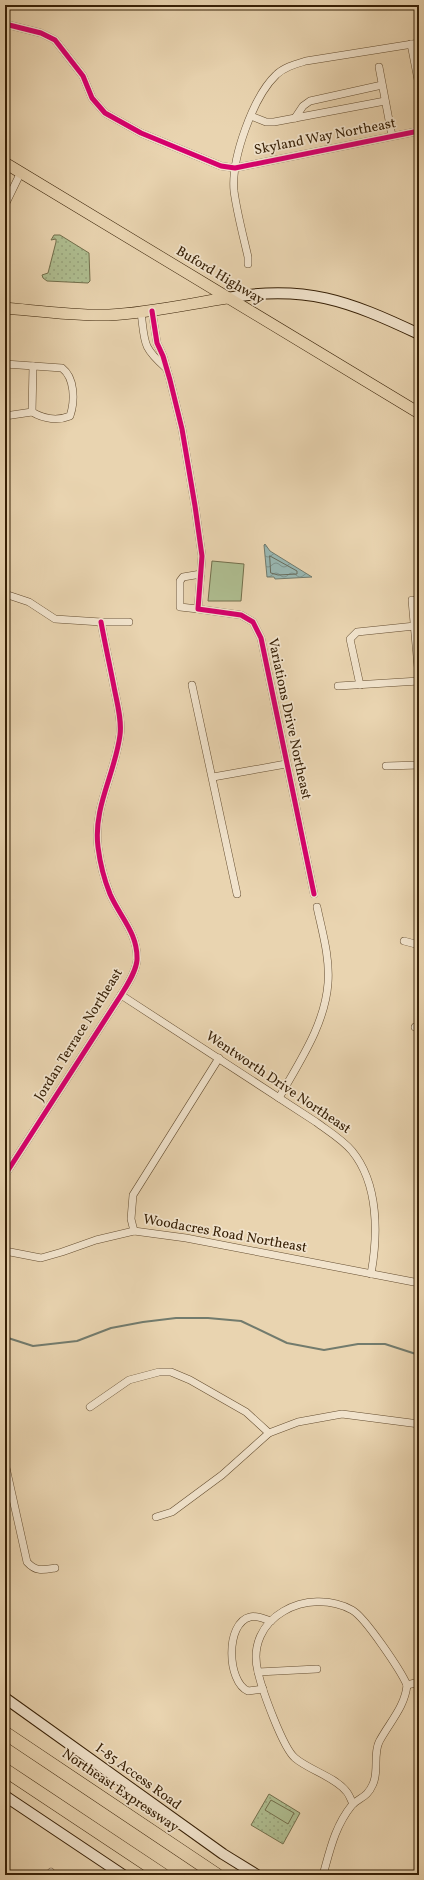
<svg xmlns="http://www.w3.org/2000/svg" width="424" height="1880" viewBox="0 0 424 1880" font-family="Vollkorn,serif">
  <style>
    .grass { fill: url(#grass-dots); stroke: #736f4c }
    .garden { fill: #afbe91; stroke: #736f4c }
    .water { fill: url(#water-waves); stroke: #727b6d }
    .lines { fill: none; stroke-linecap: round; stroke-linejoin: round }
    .shore { stroke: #686c5c; stroke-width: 1 }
    .stream { stroke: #727b6d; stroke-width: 2 }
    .street-casing { stroke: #644d30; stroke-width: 8 }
    .secondary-casing { stroke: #372006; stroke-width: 12 }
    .primary-casing { stroke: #372006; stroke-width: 12 }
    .highway-casing { stroke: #372006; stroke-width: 14 }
    .street { stroke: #f1e3cc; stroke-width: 7 }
    .secondary { stroke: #f1e3cc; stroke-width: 10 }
    .primary { stroke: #e9d4b0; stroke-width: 11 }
    .highway { stroke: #e9d4b0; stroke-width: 13 }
    .cycleway-casing { stroke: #f1e3cc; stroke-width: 8 }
    .cycleway { stroke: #d6006c; stroke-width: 5 }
    .labels { text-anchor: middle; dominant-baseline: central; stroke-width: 3.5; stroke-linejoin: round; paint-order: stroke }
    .street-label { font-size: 14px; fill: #372006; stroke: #f1e3cc }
  </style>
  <defs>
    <pattern id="grass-dots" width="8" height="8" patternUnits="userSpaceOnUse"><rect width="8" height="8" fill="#afbe91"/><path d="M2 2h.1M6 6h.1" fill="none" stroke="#97a37c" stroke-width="1.8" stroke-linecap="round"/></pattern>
    <pattern id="water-waves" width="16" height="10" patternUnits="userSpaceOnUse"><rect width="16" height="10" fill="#99b7b2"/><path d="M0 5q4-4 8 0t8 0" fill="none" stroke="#7e948f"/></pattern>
  </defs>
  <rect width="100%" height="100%" fill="#e9d4b0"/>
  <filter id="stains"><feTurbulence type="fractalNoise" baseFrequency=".005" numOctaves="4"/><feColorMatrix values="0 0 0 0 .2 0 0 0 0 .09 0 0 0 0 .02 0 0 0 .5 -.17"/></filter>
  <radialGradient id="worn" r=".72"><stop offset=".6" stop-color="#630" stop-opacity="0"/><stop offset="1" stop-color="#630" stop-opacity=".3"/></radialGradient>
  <g class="grass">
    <polygon points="54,235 60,235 89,253 90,281 88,283 47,281 43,278 42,275 48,273 56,242 56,239 51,240"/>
    <polygon points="269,1794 300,1813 283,1844 251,1825"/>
  </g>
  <g class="garden">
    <polygon points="212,561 244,564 241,601 208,601"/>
    <polygon points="271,1800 294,1813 288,1824 265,1810"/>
  </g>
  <polygon class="water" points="265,544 270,551 312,577 275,579 274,577 267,577 264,545"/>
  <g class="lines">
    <polygon class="shore" points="270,556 297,571 297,574 278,575 271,573"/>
    <polyline class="stream" points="5,1337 33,1346 77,1341 111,1328 143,1322 176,1318 208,1318 241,1321 287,1343 324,1350 358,1344 385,1344 419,1355"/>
    <defs>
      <g id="street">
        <polyline points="5,24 41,33 55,40 83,76 92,98 105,113 141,133 221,166 235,168 419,131"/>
        <polyline points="411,44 419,85"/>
        <polyline points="379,67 392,136"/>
        <polyline points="251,116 266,122 274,122 385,101"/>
        <polyline points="295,118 303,106 310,101 382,85"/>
        <polyline points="5,205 21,172"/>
        <path d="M248,264V257C243,235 237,213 234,191C231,159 253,97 276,75C284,67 296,64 306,61L419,43"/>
        <polyline points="152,311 157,343 163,356 170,380 182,429 195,506 202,556 198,609 241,615 253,622 261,638 314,894"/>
        <path d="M141,312C145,343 142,347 166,368"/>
        <polyline points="32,412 33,366"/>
        <path d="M5,416L32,412C44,419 58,421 70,416C75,401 75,378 62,368L5,364"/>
        <polyline points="5,594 29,602 55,619 101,622 129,622"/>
        <polyline points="412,600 419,679"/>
        <polyline points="198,609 180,607 180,581 183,577 201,574"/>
        <polyline points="192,685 237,894"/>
        <polyline points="360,685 350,639 357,632 415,626"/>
        <polyline points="338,686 419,681"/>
        <polyline points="386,766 419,765"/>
        <polyline points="213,777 286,764"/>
        <polyline points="404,941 419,945"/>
        <path d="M121,995L316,1122C328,1131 342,1139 352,1151C379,1184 378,1235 371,1274"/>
        <polyline points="415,1027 419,1028"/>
        <path d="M279,1098C299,1062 325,1025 328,983C330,957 322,931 317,907"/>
        <path d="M5,1175L121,995C127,985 136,972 137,960C138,933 120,917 110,894C104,879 100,863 98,847C93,807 115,774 120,735C122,720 117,703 114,687C110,666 105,644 101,622"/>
        <polyline points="134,1231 131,1219 133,1195 219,1058"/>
        <polyline points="5,1251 41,1258 62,1252 96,1240 134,1231 186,1238 419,1283"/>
        <polyline points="90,1407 129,1380 159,1372 171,1372 190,1380 246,1412 269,1433"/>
        <path d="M5,1463L27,1562C36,1572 43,1570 55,1568"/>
        <polyline points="156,1517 172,1512 222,1475 269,1433 298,1422 342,1414 419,1424"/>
        <polyline points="258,1672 317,1669"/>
        <polyline points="407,1685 419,1682"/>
        <path d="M263,1689L248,1691C227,1682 225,1623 250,1617C256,1615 264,1619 271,1621"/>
        <path d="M353,1804C351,1800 349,1794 346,1791C335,1777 309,1770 295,1758C283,1748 262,1690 258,1672C244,1617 308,1586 352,1610C365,1617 401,1671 407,1685"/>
        <polyline points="48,1875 51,1872"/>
        <path d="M323,1875C330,1850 335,1826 352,1805C360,1797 367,1798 373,1784C379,1771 373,1755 379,1742C389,1723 405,1707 407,1685"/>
      </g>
      <g id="secondary">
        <path d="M227,298C305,284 349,301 419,334"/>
        <polyline points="5,1698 223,1854 257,1875"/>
        <polyline points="5,1796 123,1875"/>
      </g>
      <g id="primary">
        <polyline points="5,163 419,413"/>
        <path d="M5,308C39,311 74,316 109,315C149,313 188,304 227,298"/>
      </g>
      <g id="highway">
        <polyline points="5,1733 217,1875"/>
        <polyline points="5,1770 163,1875"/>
      </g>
    </defs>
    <use href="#street" class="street-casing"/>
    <use href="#secondary" class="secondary-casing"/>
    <use href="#primary" class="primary-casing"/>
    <use href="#highway" class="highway-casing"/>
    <use href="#street" class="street"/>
    <use href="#secondary" class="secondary"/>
    <use href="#primary" class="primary"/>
    <use href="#highway" class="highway"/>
    <defs>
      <g id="cycleway">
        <polyline points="5,24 41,33 55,40 83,76 92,98 105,113 141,133 221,166 235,168 419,131"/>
        <polyline points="152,311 157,343 163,356 170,380 182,429 195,506 202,556 198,609 241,615 253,622 261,638 314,894"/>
        <path d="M5,1175L121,995C127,985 136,972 137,960C138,933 120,917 110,894C104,879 100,863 98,847C93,807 115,774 120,735C122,720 117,703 114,687C110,666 105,644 101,622"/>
      </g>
    </defs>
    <use href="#cycleway" class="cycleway-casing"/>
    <use href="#cycleway" class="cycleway"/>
  </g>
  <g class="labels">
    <g class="street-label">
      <text transform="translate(325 137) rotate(-11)">Skyland Way Northeast</text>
      <text transform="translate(220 276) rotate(31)">Buford Highway</text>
      <text transform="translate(289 719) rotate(78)">Variations Drive Northeast</text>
      <text transform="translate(79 1035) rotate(-58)">Jordan Terrace Northeast</text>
      <text transform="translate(278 1083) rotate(34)">Wentworth Drive Northeast</text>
      <text transform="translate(225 1234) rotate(10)">Woodacres Road Northeast</text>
      <text transform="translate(138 1777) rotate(36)">I-85 Access Road</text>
      <text transform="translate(120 1791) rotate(34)">Northeast Expressway</text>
    </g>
  </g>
  <rect width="424" height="1880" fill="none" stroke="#e9d4b0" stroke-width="20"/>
  <rect x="6" y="6" width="412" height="1868" fill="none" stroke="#372006" stroke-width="2"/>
  <rect x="10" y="10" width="404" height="1860" fill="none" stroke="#372006"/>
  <rect width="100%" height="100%" filter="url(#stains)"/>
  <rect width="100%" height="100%" fill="url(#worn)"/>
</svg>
